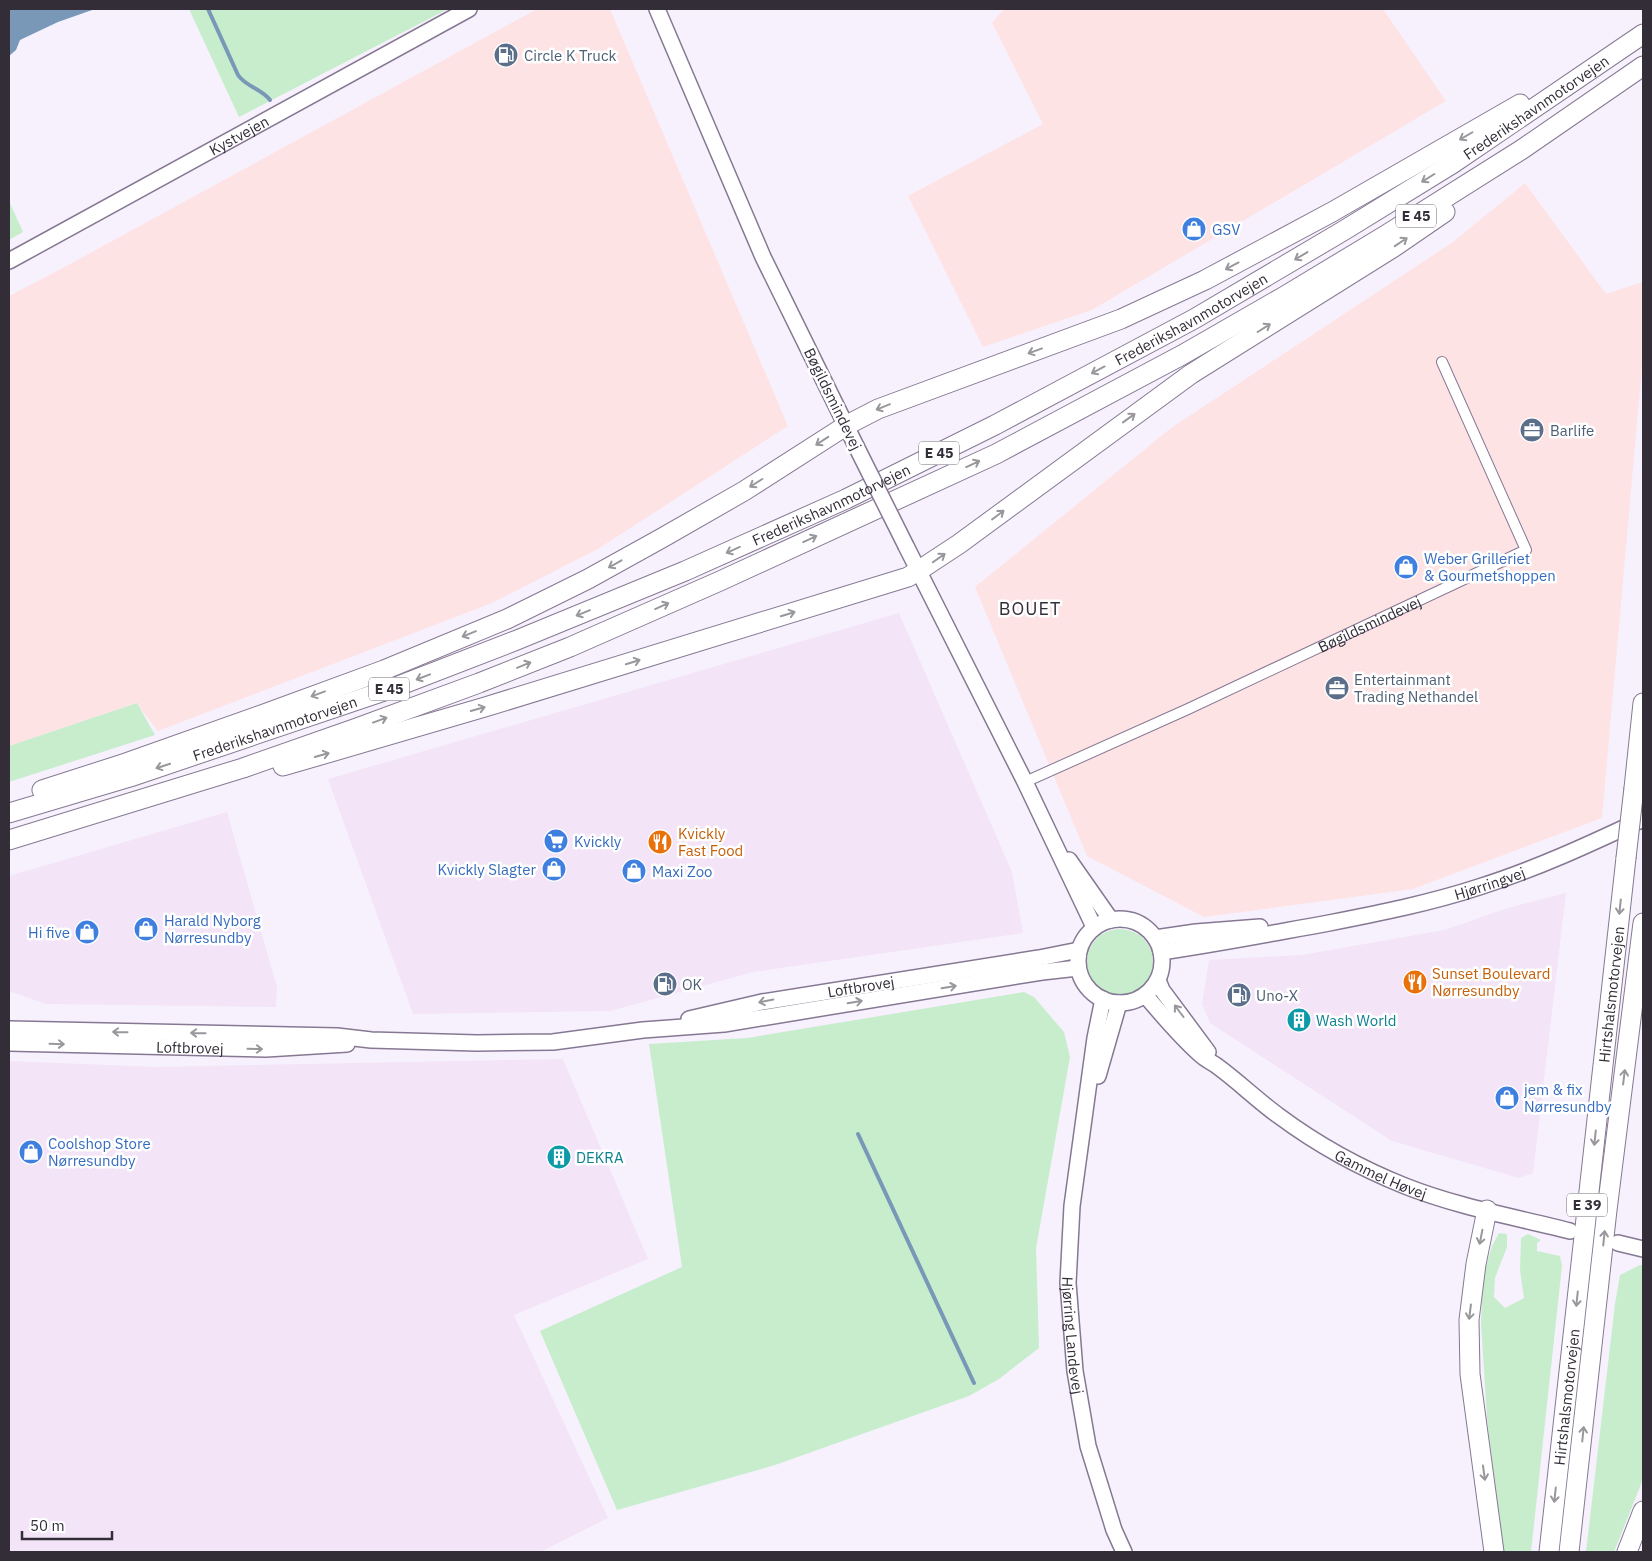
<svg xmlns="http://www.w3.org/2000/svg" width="1652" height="1561" viewBox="0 0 1652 1561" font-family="'IBM Plex Sans',sans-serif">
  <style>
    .commercial { fill: #f3e4f7 }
    .industrial { fill: #fee3e5 }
    .green { fill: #c7edcd }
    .water { fill: #7998b8 }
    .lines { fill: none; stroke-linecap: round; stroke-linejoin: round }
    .stream { stroke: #7998b8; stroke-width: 4 }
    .street-casing { stroke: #867893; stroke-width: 12 }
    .secondary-casing { stroke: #867893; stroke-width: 18 }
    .highway-casing { stroke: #867893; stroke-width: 21 }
    .street { stroke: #fff; stroke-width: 10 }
    .secondary { stroke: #fff; stroke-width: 15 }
    .highway { stroke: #fff; stroke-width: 19 }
    .secondary-bridge-casing { stroke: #867893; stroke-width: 18; stroke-linecap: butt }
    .highway-bridge-casing { stroke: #867893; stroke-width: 21; stroke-linecap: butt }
    .secondary-bridge { stroke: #fff; stroke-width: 15 }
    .highway-bridge { stroke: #fff; stroke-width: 19 }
    .oneway { stroke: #99969c }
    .labels { text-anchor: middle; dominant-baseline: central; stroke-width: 5; stroke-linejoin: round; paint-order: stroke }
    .shield { fill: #fff; stroke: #706c74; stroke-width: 1 }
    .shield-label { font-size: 14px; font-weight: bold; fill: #332d38 }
    .service-label { font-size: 15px; fill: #4e5e75; stroke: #fff; text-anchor: start }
    .street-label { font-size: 15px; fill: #332d38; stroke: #fff }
    .shop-label { font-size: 15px; fill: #366cbe; stroke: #fff; text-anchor: start }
    .food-label { font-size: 15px; fill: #c56008; stroke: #fff; text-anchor: start }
    .culture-label { font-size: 15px; fill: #0d838f; stroke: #fff; text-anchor: start }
    .quarter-label { font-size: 18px; letter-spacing: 1px; fill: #332d38; stroke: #fff }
  </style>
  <rect width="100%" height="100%" fill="#f7f1fd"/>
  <g class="commercial">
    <polygon points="899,613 1012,872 1023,933 753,972 610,1011 413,1014 328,779"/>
    <polygon points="227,812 277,987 276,1007 46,1004 9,991 9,876"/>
    <polygon points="1566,893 1533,1173 1519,1178 1392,1141 1210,1023 1202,1004 1209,960 1302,955 1444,930 1508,908"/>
    <polygon points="563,1059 648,1259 514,1315 608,1518 540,1552 9,1552 9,1061 156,1067"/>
  </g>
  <g class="industrial">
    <polygon points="537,9 610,9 788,426 598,549 492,603 158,731 136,703 9,746 9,296 61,269"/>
    <polygon points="1004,9 1383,9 1446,101 1092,310 983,347 908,196 1043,124 992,23"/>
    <polygon points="1525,183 1606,294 1643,282 1643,356 1602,818 1413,889 1204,917 1087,856 975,587 1171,428 1453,242"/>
  </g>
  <g class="green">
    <polygon points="189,9 448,9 239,117"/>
    <polygon points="9,201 23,232 9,240"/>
    <polygon points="137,703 155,735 9,782 9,746"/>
    <circle cx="1120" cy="962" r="33"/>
    <polygon points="1024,992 1034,997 1064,1032 1070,1057 1036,1248 1039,1348 999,1379 969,1396 775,1465 617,1510 540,1331 682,1267 649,1044 747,1038"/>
    <polygon points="1499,1233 1507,1234 1507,1247 1495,1278 1494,1297 1505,1308 1524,1298 1520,1271 1521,1238 1528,1234 1541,1240 1537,1243 1537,1251 1560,1256 1562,1266 1531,1552 1503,1552 1487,1418 1481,1323 1483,1277 1492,1246"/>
    <polygon points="1640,1265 1643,1265 1643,1479 1614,1552 1586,1552 1615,1304 1620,1275"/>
  </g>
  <polygon class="water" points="9,9 95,9 58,22 20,40 16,50 9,56"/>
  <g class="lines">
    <g class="stream">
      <path d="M208,9L238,75C246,87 261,88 270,100"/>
      <polyline points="858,1134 974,1383"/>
    </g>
    <defs>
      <g id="street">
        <path id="s1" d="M1025,782L1188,709L1526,550L1442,362"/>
      </g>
      <g id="secondary">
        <polyline points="657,9 763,257 856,446"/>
        <path id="s2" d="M9,261L469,9"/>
        <polyline points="906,546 1025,782 1094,927"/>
        <polyline points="1069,860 1111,920"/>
        <circle cx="1120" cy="961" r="42"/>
        <polyline points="1155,938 1196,932 1260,927"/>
        <path id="s3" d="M1161,952C1217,944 1273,933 1329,923C1380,913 1430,903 1479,887C1536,869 1590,844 1643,819"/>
        <polyline points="1158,980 1162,990 1208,1052"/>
        <path id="s4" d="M1145,995C1163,1016 1181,1038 1202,1056C1206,1060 1212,1062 1217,1066C1239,1082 1258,1101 1279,1116C1318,1145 1360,1168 1405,1186C1458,1207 1515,1217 1570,1231"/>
        <path id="s5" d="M1103,999L1095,1038L1072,1206L1068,1283L1075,1371L1088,1446L1114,1530L1124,1552"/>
        <path id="s6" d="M689,1019L762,1002L1039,958L1079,950"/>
        <polyline points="9,1029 337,1036 371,1040 477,1043 553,1042 643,1030 724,1024 1042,972 1078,968"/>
        <path id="s7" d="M9,1043L266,1049L347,1044"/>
        <polyline points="1098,1076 1119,1003"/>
        <polyline points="1618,1243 1643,1249"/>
      </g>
      <g id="highway">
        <polyline points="283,766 485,707 908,577 918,571 959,544 1191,374 1394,247 1445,212"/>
        <polyline points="1634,788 1643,703"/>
        <polyline points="42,790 126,763 267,713 384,670 507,619 588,579 662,538 744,491 847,425 878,409 1121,319 1205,280 1332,212 1520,104"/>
        <path id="s8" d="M9,813L130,777L393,688L517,640L685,571L846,499L995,425L1194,319L1343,231L1452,164L1643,34"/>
        <polyline points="9,840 243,768 357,728 479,683 570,647 720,581 996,454 1182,355 1283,297 1386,235 1521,150 1643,66"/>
        <polyline points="1487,1210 1476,1264 1469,1320 1470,1374 1494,1552"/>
        <path id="s9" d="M1549,1552L1626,858"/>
        <polyline points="1569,1552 1607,1210 1643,923"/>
        <polyline points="1627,1552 1643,1511"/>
      </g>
    </defs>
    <use href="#street" class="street-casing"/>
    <use href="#secondary" class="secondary-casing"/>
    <use href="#highway" class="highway-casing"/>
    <use href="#street" class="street"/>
    <use href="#secondary" class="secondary"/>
    <use href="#highway" class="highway"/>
    <defs>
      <polyline id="secondary-bridge" points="856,446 906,546"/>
      <polyline id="highway-bridge" points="1626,858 1634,788"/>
    </defs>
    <use href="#secondary-bridge" class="secondary-bridge-casing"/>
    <use href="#highway-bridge" class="highway-bridge-casing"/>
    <use href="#secondary-bridge" class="secondary-bridge"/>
    <use href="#highway-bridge" class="highway-bridge"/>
  </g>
  <defs><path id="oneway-shaft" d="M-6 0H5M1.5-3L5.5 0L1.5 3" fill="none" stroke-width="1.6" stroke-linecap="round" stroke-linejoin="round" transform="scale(1.25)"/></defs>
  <g class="oneway">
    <use href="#oneway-shaft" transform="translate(1466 136) rotate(150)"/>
    <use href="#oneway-shaft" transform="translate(1428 178) rotate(148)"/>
    <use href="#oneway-shaft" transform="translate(1401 242) rotate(-34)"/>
    <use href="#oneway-shaft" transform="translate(1301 256) rotate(149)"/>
    <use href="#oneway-shaft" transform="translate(1232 266) rotate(152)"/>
    <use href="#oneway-shaft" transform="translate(1264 328) rotate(-32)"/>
    <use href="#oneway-shaft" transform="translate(1035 351) rotate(160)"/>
    <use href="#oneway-shaft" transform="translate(1098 370) rotate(152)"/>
    <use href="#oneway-shaft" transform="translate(883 407) rotate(158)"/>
    <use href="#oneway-shaft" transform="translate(1129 418) rotate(-36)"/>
    <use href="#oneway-shaft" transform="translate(822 441) rotate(147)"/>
    <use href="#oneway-shaft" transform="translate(973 464) rotate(-25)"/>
    <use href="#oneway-shaft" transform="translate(756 483) rotate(148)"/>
    <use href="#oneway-shaft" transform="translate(998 515) rotate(-37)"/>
    <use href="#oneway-shaft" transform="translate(810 539) rotate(-25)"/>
    <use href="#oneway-shaft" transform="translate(733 550) rotate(156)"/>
    <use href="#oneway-shaft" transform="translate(939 558) rotate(-35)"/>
    <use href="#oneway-shaft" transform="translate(615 564) rotate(151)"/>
    <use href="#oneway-shaft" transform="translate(662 606) rotate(-24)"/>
    <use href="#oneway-shaft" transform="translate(583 613) rotate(158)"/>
    <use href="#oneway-shaft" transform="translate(788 614) rotate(-17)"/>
    <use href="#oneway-shaft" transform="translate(469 634) rotate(158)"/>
    <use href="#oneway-shaft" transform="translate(633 662) rotate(-17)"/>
    <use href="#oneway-shaft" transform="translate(524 665) rotate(-22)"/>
    <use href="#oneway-shaft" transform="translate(423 677) rotate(159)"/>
    <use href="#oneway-shaft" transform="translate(318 694) rotate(160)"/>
    <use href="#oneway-shaft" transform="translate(478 709) rotate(-16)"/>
    <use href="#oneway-shaft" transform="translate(380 720) rotate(-20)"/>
    <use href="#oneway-shaft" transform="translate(322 755) rotate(-16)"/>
    <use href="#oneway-shaft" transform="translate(163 766) rotate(162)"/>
    <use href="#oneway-shaft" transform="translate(1620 907) rotate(96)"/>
    <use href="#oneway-shaft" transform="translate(949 987) rotate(-9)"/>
    <use href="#oneway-shaft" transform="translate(766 1001) rotate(169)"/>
    <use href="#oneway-shaft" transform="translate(855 1002) rotate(-9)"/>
    <use href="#oneway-shaft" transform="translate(1179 1011) rotate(-127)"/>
    <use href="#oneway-shaft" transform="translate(120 1032) rotate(-179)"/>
    <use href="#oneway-shaft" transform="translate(198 1033) rotate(-179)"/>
    <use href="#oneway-shaft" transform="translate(57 1044) rotate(2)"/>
    <use href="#oneway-shaft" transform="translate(255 1049) rotate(1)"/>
    <use href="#oneway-shaft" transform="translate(1624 1077) rotate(-83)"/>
    <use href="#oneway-shaft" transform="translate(1595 1138) rotate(96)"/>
    <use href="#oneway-shaft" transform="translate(1481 1237) rotate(101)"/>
    <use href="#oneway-shaft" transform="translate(1604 1238) rotate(-84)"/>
    <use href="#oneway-shaft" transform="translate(1577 1299) rotate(96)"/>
    <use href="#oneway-shaft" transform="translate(1470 1312) rotate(97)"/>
    <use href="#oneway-shaft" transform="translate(1583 1434) rotate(-84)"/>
    <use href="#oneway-shaft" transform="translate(1484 1473) rotate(82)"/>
    <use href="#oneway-shaft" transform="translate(1555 1495) rotate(96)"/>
  </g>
  <defs>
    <symbol id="fuel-disc" viewBox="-11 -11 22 22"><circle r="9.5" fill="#5c6f8a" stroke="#fff"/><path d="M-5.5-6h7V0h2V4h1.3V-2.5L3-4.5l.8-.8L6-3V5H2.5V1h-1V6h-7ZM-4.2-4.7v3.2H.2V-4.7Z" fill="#fff"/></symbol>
    <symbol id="shop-disc" viewBox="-11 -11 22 22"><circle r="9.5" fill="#3f7fe0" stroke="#fff"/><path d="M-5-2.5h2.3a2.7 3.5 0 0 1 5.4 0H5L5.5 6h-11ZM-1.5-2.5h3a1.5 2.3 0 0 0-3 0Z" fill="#fff"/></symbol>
    <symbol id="office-disc" viewBox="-11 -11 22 22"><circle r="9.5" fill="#5c6f8a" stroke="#fff"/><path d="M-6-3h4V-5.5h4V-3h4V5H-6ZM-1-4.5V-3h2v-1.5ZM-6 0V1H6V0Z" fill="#fff"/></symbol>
    <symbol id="supermarket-disc" viewBox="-11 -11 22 22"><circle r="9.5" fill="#3f7fe0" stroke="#fff"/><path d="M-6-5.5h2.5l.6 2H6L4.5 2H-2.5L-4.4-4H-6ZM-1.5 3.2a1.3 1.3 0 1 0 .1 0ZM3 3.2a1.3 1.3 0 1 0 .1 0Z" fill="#fff"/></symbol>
    <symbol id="restaurant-disc" viewBox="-11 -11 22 22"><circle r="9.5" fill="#e8710a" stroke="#fff"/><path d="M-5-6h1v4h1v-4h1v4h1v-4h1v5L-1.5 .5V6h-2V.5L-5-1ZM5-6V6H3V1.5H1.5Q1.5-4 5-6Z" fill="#fff"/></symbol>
    <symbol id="building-disc" viewBox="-11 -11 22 22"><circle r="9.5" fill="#0f9aa8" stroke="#fff"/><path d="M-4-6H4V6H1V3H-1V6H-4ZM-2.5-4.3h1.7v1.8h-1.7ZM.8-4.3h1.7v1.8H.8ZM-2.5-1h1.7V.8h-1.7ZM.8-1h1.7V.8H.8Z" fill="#fff"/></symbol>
  </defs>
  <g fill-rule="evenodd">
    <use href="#fuel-disc" x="492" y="41" width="28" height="28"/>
    <use href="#shop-disc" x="1180" y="215" width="28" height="28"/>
    <use href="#office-disc" x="1518" y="416" width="28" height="28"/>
    <use href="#shop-disc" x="1392" y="553" width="28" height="28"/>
    <use href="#office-disc" x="1323" y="674" width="28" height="28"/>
    <use href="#supermarket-disc" x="542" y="827" width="28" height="28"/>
    <use href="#restaurant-disc" x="646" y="828" width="28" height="28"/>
    <use href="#shop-disc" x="540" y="855" width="28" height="28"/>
    <use href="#shop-disc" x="620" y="857" width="28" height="28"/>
    <use href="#shop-disc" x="132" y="915" width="28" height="28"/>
    <use href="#shop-disc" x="73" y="918" width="28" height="28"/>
    <use href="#restaurant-disc" x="1401" y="968" width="28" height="28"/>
    <use href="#fuel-disc" x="651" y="970" width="28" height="28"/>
    <use href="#fuel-disc" x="1225" y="981" width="28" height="28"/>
    <use href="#building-disc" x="1285" y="1006" width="28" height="28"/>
    <use href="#shop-disc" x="1493" y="1084" width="28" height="28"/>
    <use href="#shop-disc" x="17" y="1138" width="28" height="28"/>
    <use href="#building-disc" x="545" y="1143" width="28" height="28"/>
  </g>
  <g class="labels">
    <g class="shield">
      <rect x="1396" y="204.5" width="40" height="23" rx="4"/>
      <rect x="919" y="441.5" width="40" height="23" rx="4"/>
      <rect x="369" y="677.5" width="40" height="23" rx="4"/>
      <rect x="1567" y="1193.5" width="40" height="23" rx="4"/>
    </g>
    <g class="shield-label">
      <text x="1416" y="216">E 45</text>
      <text x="939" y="453">E 45</text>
      <text x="389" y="689">E 45</text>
      <text x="1587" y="1205">E 39</text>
    </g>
    <g class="service-label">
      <text x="524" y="55">Circle K Truck</text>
      <text x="1550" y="430">Barlife</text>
      <text x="1354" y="679">Entertainmant<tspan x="1354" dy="17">Trading Nethandel</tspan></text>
      <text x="682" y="984">OK</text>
      <text x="1256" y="995">Uno-X</text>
    </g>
    <g class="street-label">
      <text stroke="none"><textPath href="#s8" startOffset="1689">Frederikshavnmotorvejen</textPath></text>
      <text stroke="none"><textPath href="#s2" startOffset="262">Kystvejen</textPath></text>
      <text stroke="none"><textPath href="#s8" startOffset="1284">Frederikshavnmotorvejen</textPath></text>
      <text transform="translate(833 399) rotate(64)">Bøgildsmindevej</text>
      <text stroke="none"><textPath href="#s8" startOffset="879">Frederikshavnmotorvejen</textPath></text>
      <text stroke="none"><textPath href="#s1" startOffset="379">Bøgildsmindevej</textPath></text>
      <text stroke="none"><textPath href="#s8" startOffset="279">Frederikshavnmotorvejen</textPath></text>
      <text stroke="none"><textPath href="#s3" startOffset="336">Hjørringvej</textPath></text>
      <text stroke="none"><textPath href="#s6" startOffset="175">Loftbrovej</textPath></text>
      <text stroke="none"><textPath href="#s9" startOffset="561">Hirtshalsmotorvejen</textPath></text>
      <text stroke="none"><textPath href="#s7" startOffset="181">Loftbrovej</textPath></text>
      <text stroke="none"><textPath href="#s4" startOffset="299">Gammel Høvej</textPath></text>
      <text stroke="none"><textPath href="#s5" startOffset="339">Hjørring Landevej</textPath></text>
      <text stroke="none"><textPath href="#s9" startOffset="156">Hirtshalsmotorvejen</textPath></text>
    </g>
    <g class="shop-label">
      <text x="1212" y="229">GSV</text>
      <text x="1424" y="558">Weber Grilleriet<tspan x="1424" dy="17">&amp; Gourmetshoppen</tspan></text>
      <text x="574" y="841">Kvickly</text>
      <text x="536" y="869" text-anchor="end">Kvickly Slagter</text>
      <text x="652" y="871">Maxi Zoo</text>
      <text x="164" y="920">Harald Nyborg<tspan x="164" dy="17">Nørresundby</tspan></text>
      <text x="70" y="932" text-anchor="end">Hi five</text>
      <text x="1524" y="1089">jem &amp; fix<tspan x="1524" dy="17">Nørresundby</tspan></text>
      <text x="48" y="1143">Coolshop Store<tspan x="48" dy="17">Nørresundby</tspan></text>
    </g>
    <g class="food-label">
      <text x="678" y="833">Kvickly<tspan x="678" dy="17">Fast Food</tspan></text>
      <text x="1432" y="973">Sunset Boulevard<tspan x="1432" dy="17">Nørresundby</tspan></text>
    </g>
    <g class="culture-label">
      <text x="1316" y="1020">Wash World</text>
      <text x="576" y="1157">DEKRA</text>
    </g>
    <g class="quarter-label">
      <text x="1030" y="608">BOUET</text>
    </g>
  </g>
  <rect width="1652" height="1561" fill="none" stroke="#332d38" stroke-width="20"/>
  <path d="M22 1531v8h90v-8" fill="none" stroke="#332d38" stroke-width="2.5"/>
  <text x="30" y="1531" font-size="15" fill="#332d38" stroke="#ffffff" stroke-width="4" paint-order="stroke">50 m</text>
</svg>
